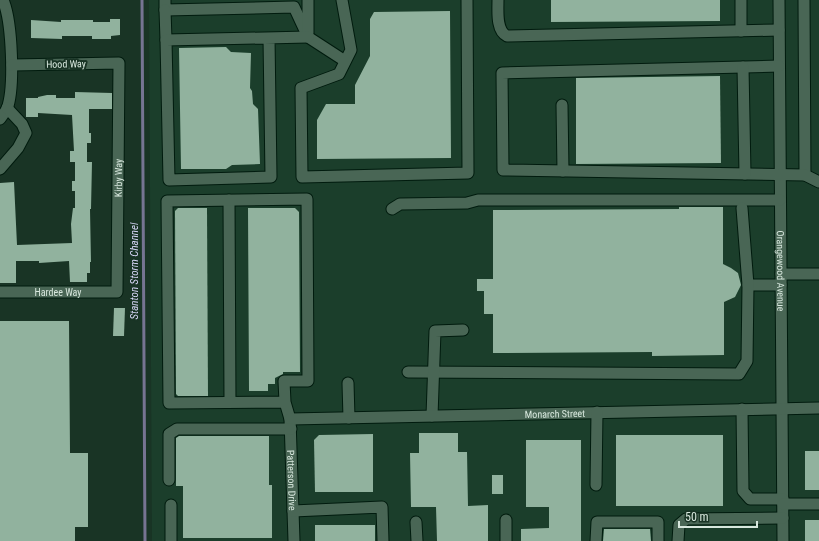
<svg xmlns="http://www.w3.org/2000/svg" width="819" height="541" viewBox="0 0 819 541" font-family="'Roboto Condensed',sans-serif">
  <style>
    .built { fill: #1b3e2b }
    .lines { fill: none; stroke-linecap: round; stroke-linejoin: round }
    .stream { stroke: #767492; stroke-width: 3 }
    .building { fill: #91b29e }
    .minor-casing { stroke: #011b0e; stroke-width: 13 }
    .minor { stroke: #496655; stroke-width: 11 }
    .labels { text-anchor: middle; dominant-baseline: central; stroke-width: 4; stroke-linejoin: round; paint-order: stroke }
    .street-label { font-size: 10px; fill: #d7e7dd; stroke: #193425 }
    .water-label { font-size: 11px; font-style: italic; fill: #d7d6f7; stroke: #193425 }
  </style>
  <rect width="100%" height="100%" fill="#193425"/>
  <polygon class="built" points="149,0 819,0 819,541 152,541"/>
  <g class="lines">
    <polyline class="stream" points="142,0 145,541"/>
  </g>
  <g class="building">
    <polygon points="551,0 720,0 720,21 551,22"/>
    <polygon points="450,11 451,158 317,159 317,120 326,104 355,104 355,85 370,56 370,19 374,12"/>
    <polygon points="110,19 120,19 120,35 111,36 111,39 92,39 92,36 62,36 62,39 31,38 31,20 61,22 61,20 93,20 93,22 110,22"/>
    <polygon points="226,47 231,52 251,53 250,88 252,91 253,104 258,109 260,164 232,165 226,169 181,169 179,48"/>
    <polygon points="720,76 721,163 576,164 576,78"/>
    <polygon points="75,92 112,93 112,109 89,109 89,133 91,133 91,143 87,143 87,162 92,162 91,209 90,209 91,262 90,262 90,273 87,273 87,282 70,282 69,261 39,263 39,261 16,261 16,283 0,283 0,183 14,182 17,245 72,243 71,224 73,208 75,208 75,191 72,191 72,181 75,181 75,162 70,162 70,151 74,151 72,115 38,113 38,117 26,117 26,98 38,98 38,97 47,95 56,95 56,98 75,98"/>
    <polygon points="679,207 723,207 723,264 731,268 738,273 741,285 735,297 724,302 724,355 652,356 652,352 493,353 493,314 484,314 484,291 477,291 477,279 493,279 493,210 679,209"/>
    <polygon points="178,208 207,208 208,396 178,396 176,394 175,211"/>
    <polygon points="248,208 295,208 299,212 300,372 283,372 283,374 275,378 275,384 268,384 268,391 249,391"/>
    <polygon points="114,308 125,308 124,336 113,336"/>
    <polygon points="0,321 69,321 70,453 88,453 88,527 75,527 75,541 0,541"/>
    <polygon points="419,433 458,433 458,452 467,452 468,506 488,505 488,541 437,541 436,507 411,507 410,453 419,453"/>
    <polygon points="373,434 373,492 315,492 314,440 319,435"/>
    <rect x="616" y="435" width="107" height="71"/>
    <polygon points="179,436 269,436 269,485 272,485 272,538 183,538 183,486 176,486 176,438"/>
    <polygon points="526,440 581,440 581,541 521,541 521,529 549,528 549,507 526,507"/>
    <rect x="805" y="451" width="14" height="39"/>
    <rect x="492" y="475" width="11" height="19"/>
    <rect x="805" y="520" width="14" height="21"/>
    <rect x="315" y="525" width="60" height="16"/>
    <polygon points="604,529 650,529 651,541 603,541"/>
  </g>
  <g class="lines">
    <defs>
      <g id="minor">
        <polyline points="165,0 165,10 294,7 308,37 345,61"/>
        <polyline points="308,0 308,33"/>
        <polyline points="342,0 351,50 339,74 301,88 302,177 468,173 467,0"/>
        <path d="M498,0C498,11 496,31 507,36L779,30"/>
        <polyline points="741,0 741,31"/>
        <path id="s1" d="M779,0L783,541"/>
        <polyline points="804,0 805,175"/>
        <polyline points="165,10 166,40"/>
        <polyline points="269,38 271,177 169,180 166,40 308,37"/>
        <polyline points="779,66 502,73 503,170 805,175 819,182"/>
        <polyline points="743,67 745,174"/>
        <polyline points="562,105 563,171"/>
        <path d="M0,119C2,116 5,112 7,109C15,87 12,21 3,0"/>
        <polyline points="0,169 18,148 26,133 22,124 7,108"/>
        <polyline points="229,200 230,402"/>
        <polyline points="392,209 400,204 467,203 478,200 780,200"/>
        <polyline points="781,274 819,274"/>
        <polyline points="748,285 781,285"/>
        <path id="s2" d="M0,292H117L119,63L12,65"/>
        <polyline points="408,372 739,374 747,361 748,285 742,208"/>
        <polyline points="348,383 349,418"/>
        <path id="s3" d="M285,402L169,403L167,201L307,199L308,381H284L285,402L290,419L294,541"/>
        <polyline points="742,409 743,491 750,499 783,499"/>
        <polyline points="432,416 435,331 463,330"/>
        <path id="s4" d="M290,419L819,408"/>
        <polyline points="169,480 169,434 177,429 291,429"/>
        <polyline points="596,485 597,412"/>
        <polyline points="783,504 819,504"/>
        <polyline points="171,505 171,541"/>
        <polyline points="293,511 382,507 383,541"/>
        <polyline points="506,520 506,541"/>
        <polyline points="416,522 417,541"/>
        <polyline points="596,541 597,522 658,522 658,541"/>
        <polyline points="678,541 679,525 686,519 783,518"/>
      </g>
    </defs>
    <use href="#minor" class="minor-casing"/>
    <use href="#minor" class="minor"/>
  </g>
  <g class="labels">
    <g class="street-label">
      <text transform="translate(66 64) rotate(-1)">Hood Way</text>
      <text stroke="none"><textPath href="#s2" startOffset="231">Kirby Way</textPath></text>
      <text stroke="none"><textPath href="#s1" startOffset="271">Orangewood Avenue</textPath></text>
      <text stroke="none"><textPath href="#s2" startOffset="58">Hardee Way</textPath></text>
      <text stroke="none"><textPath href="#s4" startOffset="265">Monarch Street</textPath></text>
      <text stroke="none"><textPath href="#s3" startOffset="764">Patterson Drive</textPath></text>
    </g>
    <g class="water-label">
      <text transform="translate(134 271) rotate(-90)">Stanton Storm Channel</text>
    </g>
  </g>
  <path d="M679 521v6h78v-6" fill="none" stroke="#d7e7dd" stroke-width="2"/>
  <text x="685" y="521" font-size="12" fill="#d7e7dd" stroke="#193425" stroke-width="3" paint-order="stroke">50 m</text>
</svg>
